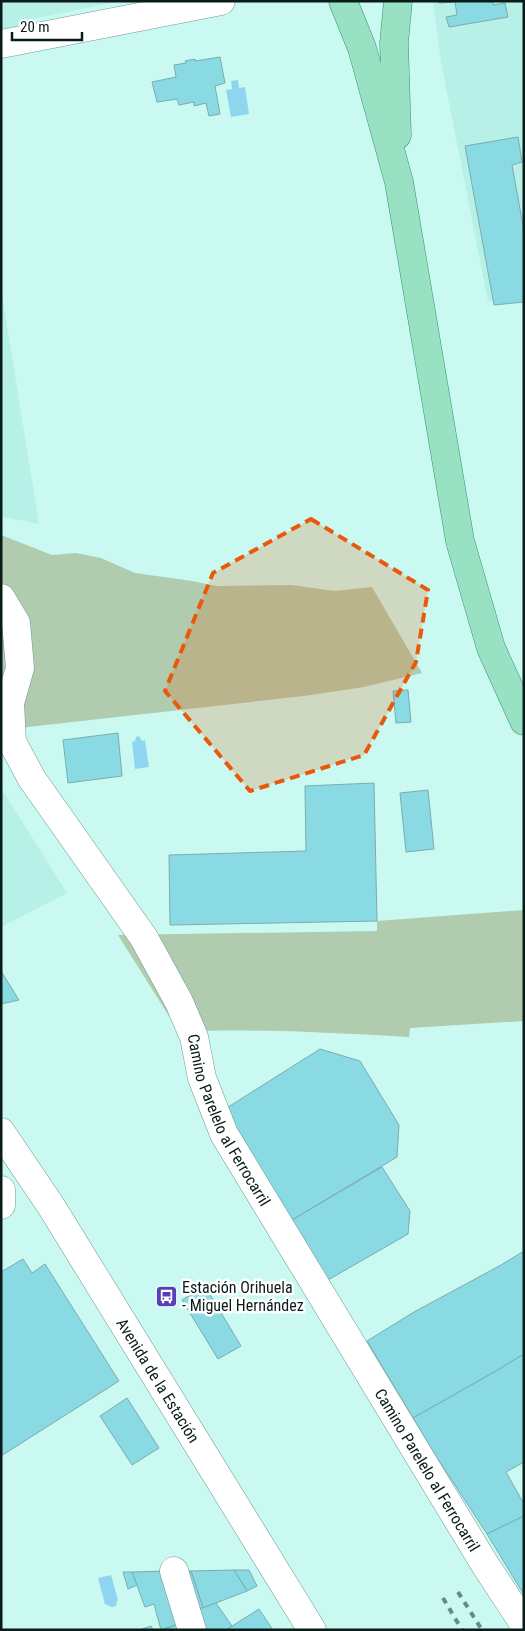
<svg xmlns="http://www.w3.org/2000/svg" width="525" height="1631" viewBox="0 0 525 1631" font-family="'Roboto Condensed',sans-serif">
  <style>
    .built { fill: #b7f0e6 }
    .green { fill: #b0cbad }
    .water { fill: #8fd5f0 }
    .building { fill: #89dae2; stroke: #7dabaf }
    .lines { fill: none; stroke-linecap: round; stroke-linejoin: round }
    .minor-casing { stroke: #6e9a93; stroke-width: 29 }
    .major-casing { stroke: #39906e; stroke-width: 29 }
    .minor { stroke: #fff; stroke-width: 28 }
    .major { stroke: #98e2c3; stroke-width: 28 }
    .rail { stroke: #698984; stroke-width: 4; stroke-dasharray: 6 6; stroke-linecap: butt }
    .marked { fill: #e8590c; fill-opacity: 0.2; stroke: #e8590c; stroke-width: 4; stroke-dasharray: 10 6; stroke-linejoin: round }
    .labels { text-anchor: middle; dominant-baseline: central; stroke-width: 5; stroke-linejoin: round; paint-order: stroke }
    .street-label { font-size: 16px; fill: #0a1c19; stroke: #fff }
    .poi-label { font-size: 16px; fill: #0a1c19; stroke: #fff; text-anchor: start }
  </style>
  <rect width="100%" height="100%" fill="#caf9f1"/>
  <g class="built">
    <polygon points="1,1 120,1 28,20 1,45"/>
    <polygon points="433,1 524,1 524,296 488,301 441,62"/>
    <polygon points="1,289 39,524 1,516"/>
    <polygon points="1,788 67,893 1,927"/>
  </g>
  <g class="green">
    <polygon points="1,535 52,555 76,553 101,558 135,573 192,581 217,586 292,585 334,591 372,587 422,673 364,687 304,696 1,730"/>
    <path d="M524,910V1021L410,1028L409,1037C332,1033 256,1028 179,1032L118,935L377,931V921Z"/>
  </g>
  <g class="water">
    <polygon points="238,80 239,88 245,87 249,114 231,117 226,90 232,89 231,81"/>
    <polygon points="139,736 142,741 145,740 149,767 135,769 132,742 135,741 136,737"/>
    <polygon points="111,1575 118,1600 117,1601 116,1606 112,1607 105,1604 98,1578"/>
  </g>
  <g class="building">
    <polygon points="439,1 493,1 493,5 505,3 508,17 449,27 446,17 457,15 455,2 439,3"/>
    <polygon points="220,57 225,83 215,86 220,114 209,116 206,103 194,106 194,102 179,105 177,99 157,102 152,82 176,77 174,65 186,63 185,61 195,59 195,61"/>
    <polygon points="518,137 522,162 512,165 524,231 524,302 494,305 465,146"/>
    <polygon points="408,690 411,722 396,723 393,691"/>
    <polygon points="118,733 122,776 68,783 63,740"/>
    <polygon points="374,783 377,921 170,925 169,855 306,851 305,786"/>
    <polygon points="428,790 434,849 406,852 400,793"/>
    <polygon points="1,971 19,1000 1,1004"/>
    <polygon points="320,1049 360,1061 399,1125 397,1157 292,1220 225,1109"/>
    <polygon points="382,1167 410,1211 408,1234 328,1280 292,1220"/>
    <polygon points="524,1251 524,1354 496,1371 413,1418 367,1341 414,1312 501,1265"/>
    <polygon points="23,1259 32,1273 45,1264 119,1381 1,1456 1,1272"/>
    <polygon points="205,1286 241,1346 218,1359 182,1300"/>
    <polygon points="524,1354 524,1462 506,1472 524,1504 524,1516 487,1534 434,1453 413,1418 496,1371"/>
    <polygon points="127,1398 159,1448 132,1465 100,1416"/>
    <polygon points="524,1516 524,1595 487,1534"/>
    <polygon points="234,1570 249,1570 257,1586 247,1591"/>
    <polygon points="234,1570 247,1591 203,1608 191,1571"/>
    <polygon points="165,1571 181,1623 161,1630 154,1604 145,1607 132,1572"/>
    <polygon points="183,1571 191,1571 203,1608 196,1610"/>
    <polygon points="123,1572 132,1572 137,1585 128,1589"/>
    <polygon points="216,1603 232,1626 226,1630 203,1630 196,1610"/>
    <polygon points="259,1609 273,1630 226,1630 232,1626"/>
    <polygon points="181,1623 183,1630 161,1630"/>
    <polygon points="151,1626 153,1630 139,1630"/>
  </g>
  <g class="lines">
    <defs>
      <g id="minor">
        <polyline points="1,44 221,1"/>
        <path id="s1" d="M1,598L16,623L20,668L10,703L12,742L32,779L144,938L179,1002L194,1037L202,1078L224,1134L484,1563L524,1624"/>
        <path id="s2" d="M1,1132L51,1206L312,1630"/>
        <polyline points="1,1190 1,1205"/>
        <polyline points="174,1571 192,1630"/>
      </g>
      <g id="major">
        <polyline points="343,1 362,48 399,182 460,541 491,648 524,721"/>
        <polyline points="397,135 394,43 398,1"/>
      </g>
    </defs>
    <use href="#minor" class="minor-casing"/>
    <use href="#major" class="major-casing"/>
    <use href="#minor" class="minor"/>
    <use href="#major" class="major"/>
    <g class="rail">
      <polyline points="458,1592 482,1630"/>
      <polyline points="443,1598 462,1630"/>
    </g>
  </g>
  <path class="marked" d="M311,519L428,590L416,662L364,755L250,791L165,691L213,573Z"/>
  <defs>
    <symbol id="bus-square" viewBox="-11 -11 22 22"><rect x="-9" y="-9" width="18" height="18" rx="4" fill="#573fb7" stroke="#fff"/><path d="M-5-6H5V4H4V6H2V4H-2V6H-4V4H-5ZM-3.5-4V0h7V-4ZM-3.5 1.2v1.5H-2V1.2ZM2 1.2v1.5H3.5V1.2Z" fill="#fff"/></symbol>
  </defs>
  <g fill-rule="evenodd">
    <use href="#bus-square" x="154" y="1284" width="25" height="25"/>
  </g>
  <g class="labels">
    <g class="street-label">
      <text stroke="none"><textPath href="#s1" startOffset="588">Camino Parelelo al Ferrocarril</textPath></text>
      <text stroke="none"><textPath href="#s2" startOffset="294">Avenida de la Estación</textPath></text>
      <text stroke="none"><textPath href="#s1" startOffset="992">Camino Parelelo al Ferrocarril</textPath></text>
    </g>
    <g class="poi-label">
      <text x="182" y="1287">Estación Orihuela<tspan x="182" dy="18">- Miguel Hernández</tspan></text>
    </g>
  </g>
  <rect width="525" height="1631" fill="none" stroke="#0a1c19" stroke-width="5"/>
  <path d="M12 32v8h70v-8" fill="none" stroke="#0a1c19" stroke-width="2.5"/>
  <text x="20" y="32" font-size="15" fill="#0a1c19" stroke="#ffffff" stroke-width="4" paint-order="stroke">20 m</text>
</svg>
